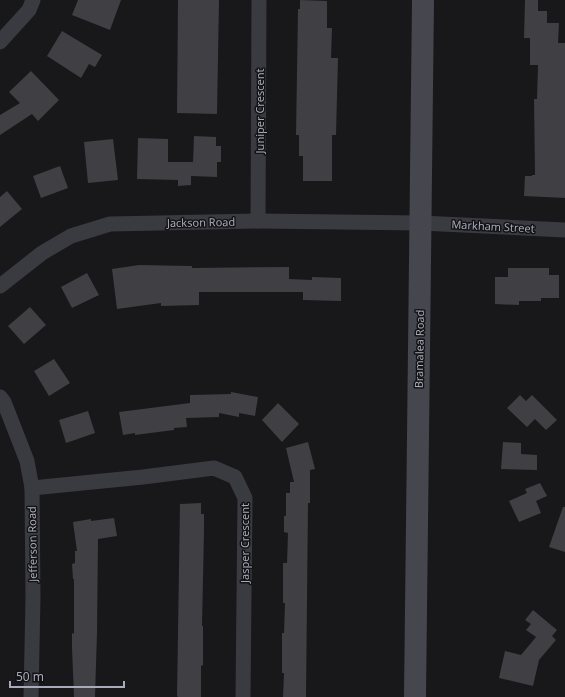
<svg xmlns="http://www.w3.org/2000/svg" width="565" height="697" viewBox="0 0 565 697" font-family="'Noto Sans',sans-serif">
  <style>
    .building { fill: #3f3f44 }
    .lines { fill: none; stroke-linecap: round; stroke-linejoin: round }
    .minor { stroke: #3a3a41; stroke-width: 15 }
    .secondary { stroke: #46464f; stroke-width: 22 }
    .labels { text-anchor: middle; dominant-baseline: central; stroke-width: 3; stroke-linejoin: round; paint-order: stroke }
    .street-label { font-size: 11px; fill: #a8abba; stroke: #131215 }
  </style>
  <rect width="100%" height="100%" fill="#18171a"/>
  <g class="building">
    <polygon points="78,0 121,0 110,30 72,15"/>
    <polygon points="178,0 219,0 217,114 177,113"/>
    <polygon points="300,0 327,1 327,28 332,28 331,58 338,58 336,135 332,135 332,181 303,181 303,156 299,156 299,135 296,135 298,9 300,9"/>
    <polygon points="525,0 538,0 538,11 547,11 547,23 559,23 558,43 565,43 565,198 524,196 525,176 532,176 532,175 535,175 534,99 537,99 538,65 530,65 530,38 524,38"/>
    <polygon points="62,31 102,55 95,67 89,64 81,78 47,56"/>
    <polygon points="31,71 59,100 38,121 32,114 0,135 0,115 20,103 9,92"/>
    <polygon points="194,136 216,137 216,146 221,146 221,162 217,162 217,177 191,176 191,185 178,186 178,180 137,179 138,138 168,139 168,162 193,162"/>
    <polygon points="113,139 118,180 88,183 84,142"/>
    <polygon points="60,166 68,188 41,198 33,176"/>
    <polygon points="7,191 22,209 0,227 0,197"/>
    <polygon points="139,265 192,266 192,268 289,267 289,279 312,280 312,277 341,278 341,301 303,300 303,292 199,292 199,305 161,306 161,303 117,309 112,269"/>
    <polygon points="508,268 549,268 549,275 559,275 559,298 541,298 541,301 519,301 519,305 495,304 495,277 508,277"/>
    <polygon points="87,273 99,295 72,308 61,287"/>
    <polygon points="30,307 46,325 24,344 8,326"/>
    <polygon points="54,359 70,383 49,396 34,371"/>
    <polygon points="231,392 258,397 255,416 239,413 239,417 219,413 219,417 186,418 187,427 174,428 174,430 135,435 135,433 123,435 119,412 190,403 190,395 231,394"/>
    <polygon points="520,395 526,401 532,395 557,420 546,430 535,419 527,427 507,408"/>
    <polygon points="278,403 299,424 282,442 262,420"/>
    <polygon points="88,411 95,433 66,443 59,420"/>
    <polygon points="308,442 315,469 310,470 310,503 308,503 306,697 283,697 284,673 282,673 282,633 284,633 285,603 283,603 283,563 287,563 288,533 284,532 284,516 286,516 286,493 290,493 290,482 294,482 286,448"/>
    <polygon points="503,442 521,443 521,454 537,455 537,470 501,469"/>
    <polygon points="540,483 547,496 536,501 541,513 519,522 509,501 527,493 525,489"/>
    <polygon points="201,503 201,514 204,514 204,532 202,626 203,626 203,665 201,666 201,697 178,697 177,696 180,504"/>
    <polygon points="563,507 565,507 565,552 549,547"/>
    <polygon points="114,518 117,536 98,539 97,633 95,697 74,697 72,648 72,633 74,634 74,579 73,579 72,564 75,563 75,551 77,551 73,522 91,519 91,521"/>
    <polygon points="533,610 557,630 552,636 556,640 539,660 533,686 499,678 505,651 521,655 536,637 526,630 531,624 525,620"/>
  </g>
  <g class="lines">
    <g class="minor">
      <polyline points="0,42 29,10 33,0"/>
      <polyline points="258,221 259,0"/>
      <polyline points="0,286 42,253 71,236 110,224 258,221 421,223 565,230"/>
      <polyline points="0,397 4,402 27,461 32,488 33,598 31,697"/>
      <polyline points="32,488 143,477 214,468 235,477 245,498 243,697"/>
    </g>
    <polyline class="secondary" points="415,697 423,0"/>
  </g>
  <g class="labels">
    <g class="street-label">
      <text transform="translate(259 111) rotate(-90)">Juniper Crescent</text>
      <text transform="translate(201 222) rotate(-1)">Jackson Road</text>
      <text transform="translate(493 226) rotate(3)">Markham Street</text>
      <text transform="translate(419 349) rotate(-89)">Bramalea Road</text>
      <text transform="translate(244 543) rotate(-90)">Jasper Crescent</text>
      <text transform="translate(32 544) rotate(-91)">Jefferson Road</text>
    </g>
  </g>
  <path d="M10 681v6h114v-6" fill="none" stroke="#a8abba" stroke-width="2"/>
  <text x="16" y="681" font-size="12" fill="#a8abba" stroke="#131215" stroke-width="3" paint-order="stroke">50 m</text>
</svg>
